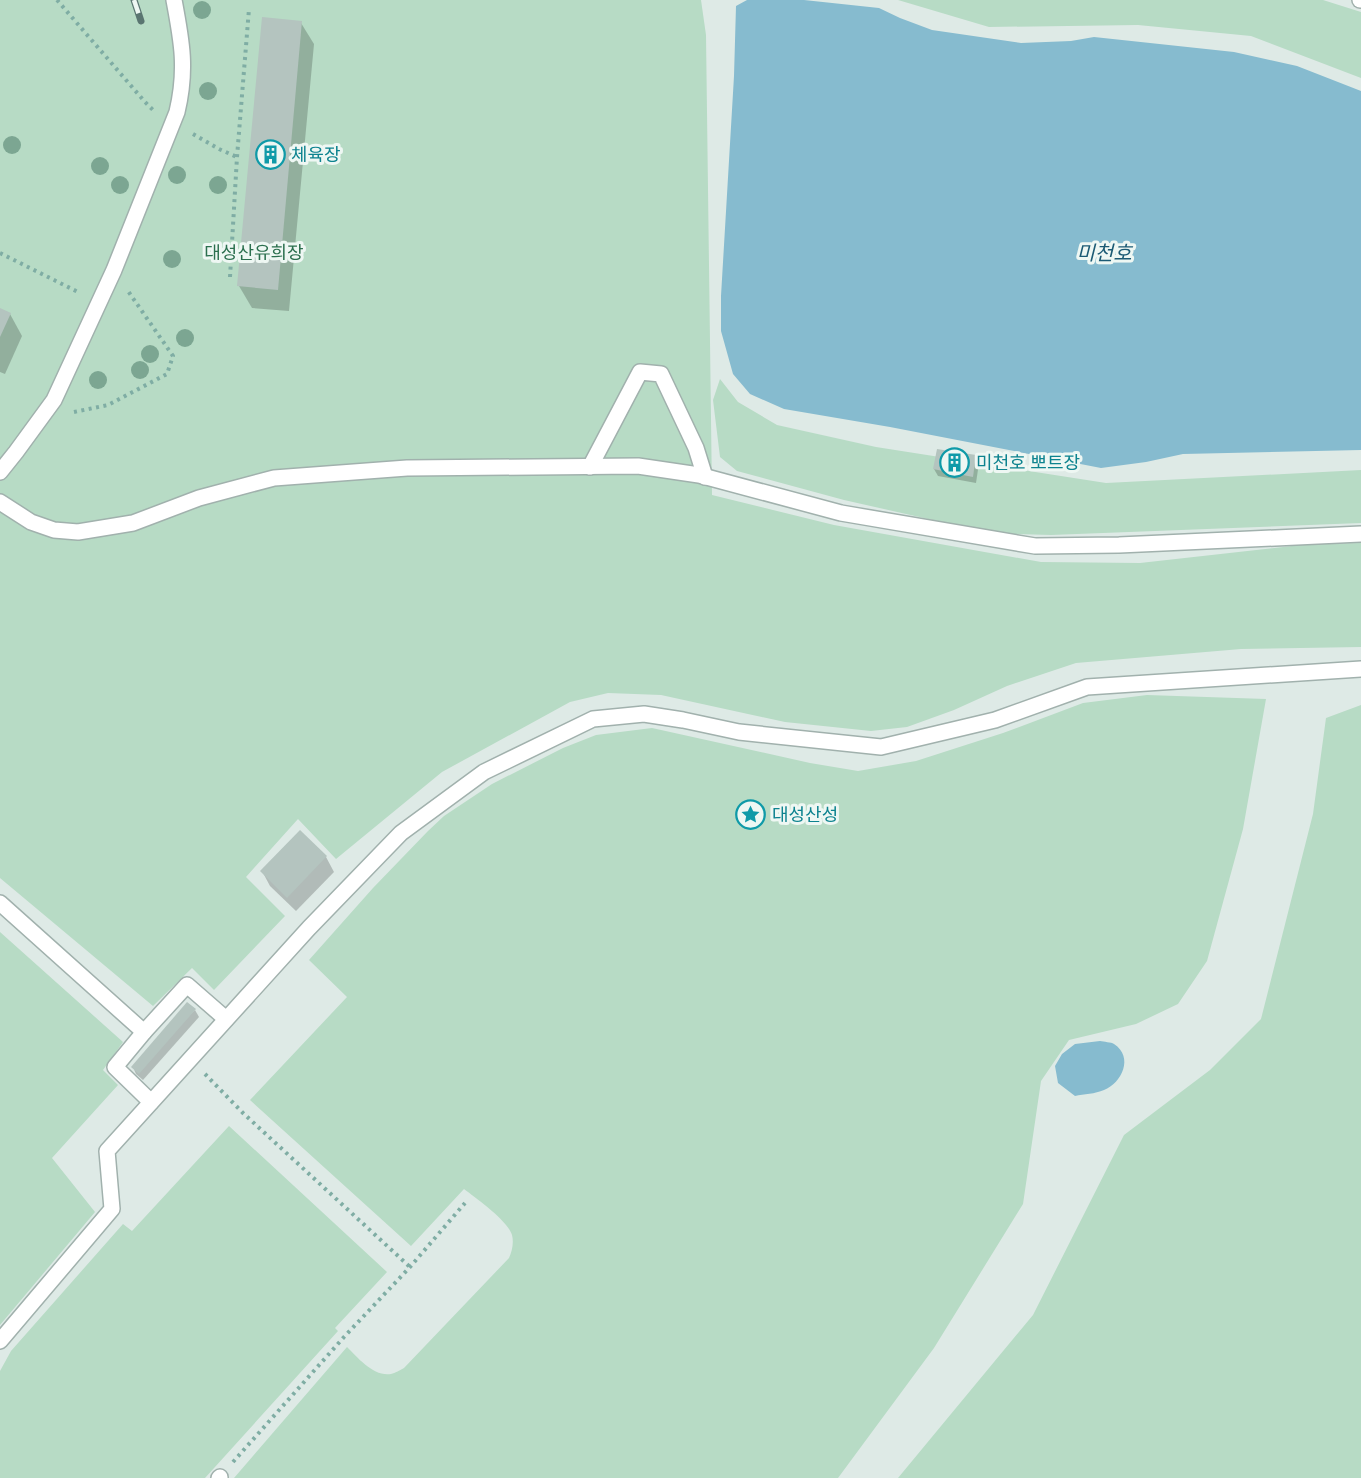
<svg xmlns="http://www.w3.org/2000/svg" width="1361" height="1478" viewBox="0 0 1361 1478" font-family="'Open Sans','Noto Sans KR',sans-serif">
  <style>
    .green { fill: #b7dbc5 }
    .water { fill: #86bbcf }
    .shadow { fill: #0003 }
    .building { fill: #b4c4bf }
    .lines { fill: none; stroke-linecap: round; stroke-linejoin: round }
    .lane-casing { stroke: #a1b1ad; stroke-width: 18 }
    .path { stroke: #7fada4; stroke-width: 4; stroke-dasharray: 3 4.5; stroke-linecap: butt }
    .lane { stroke: #fff; stroke-width: 15 }
    .rail-casing { stroke: #5a7571; stroke-width: 7 }
    .rail { stroke: #eef7f3; stroke-width: 4.5; stroke-dasharray: 14; stroke-linecap: butt }
    .tree { fill: #7ca692 }
    .labels { text-anchor: middle; dominant-baseline: central; stroke-width: 6; stroke-linejoin: round; paint-order: stroke }
    .culture-label { font-size: 18px; fill: #0d838f; stroke: #eef7f3; text-anchor: start }
    .park-label { font-size: 18px; fill: #2b6f4e; stroke: #eef7f3 }
    .water-label { font-size: 20px; font-style: italic; fill: #1b5a74; stroke: #eef7f3 }
  </style>
  <rect width="100%" height="100%" fill="#deeae6"/>
  <g class="green">
    <polygon points="0,0 701,0 706,35 712,495 834,525 1041,562 1140,563 1309,544 1361,543 1361,647 1241,649 1076,663 1007,686 954,710 907,727 871,731 785,722 661,695 608,693 570,702 442,772 336,859 298,819 246,877 285,916 214,990 192,968 153,1006 0,878"/>
    <polygon points="898,0 1323,0 1361,12 1361,78 1251,36 1138,25 989,27"/>
    <polygon points="720,379 738,402 777,425 876,447 1106,483 1361,470 1361,523 1051,535 1012,534 946,523 844,500 737,471 720,457 713,400"/>
    <path d="M1147,695L1266,699L1243,829L1207,961L1178,1004L1136,1024L1069,1040L1041,1081L1023,1204L934,1348L838,1478H234L347,1347C358,1358 374,1377 391,1374C395,1373 400,1370 404,1368L509,1258C512,1251 514,1243 512,1235C508,1221 476,1198 464,1189L411,1246L250,1100L347,997L309,960L373,888L428,831L444,816L492,784L563,748L596,735L652,728L810,763L858,771L916,761L1003,733L1083,703Z"/>
    <polygon points="1361,705 1361,1478 898,1478 1033,1315 1124,1135 1210,1070 1261,1019 1313,814 1326,718"/>
    <polygon points="0,932 123,1042 103,1070 118,1085 52,1158 95,1212 0,1325"/>
    <polygon points="229,1126 387,1272 335,1328 338,1331 205,1478 0,1478 0,1371 11,1351 123,1224 132,1231"/>
  </g>
  <g class="water">
    <polygon points="747,0 804,0 879,8 900,18 932,30 1021,43 1071,41 1094,37 1234,52 1297,66 1361,91 1361,450 1183,454 1146,462 1101,468 890,427 784,409 750,394 733,374 721,331 721,296 734,76 736,6"/>
    <path d="M1100,1041C1104,1042 1111,1042 1114,1044C1134,1057 1122,1083 1104,1090C1095,1094 1084,1094 1075,1096L1058,1083L1055,1066L1062,1054L1075,1044Z"/>
  </g>
  <g class="shadow">
    <polygon points="301,23 314,44 289,311 252,308 239,286"/>
    <polygon points="0,310 10,314 22,336 5,374 0,372"/>
    <polygon points="975,457 979,463 976,483 938,476 934,469"/>
    <polygon points="300,832 326,857 334,872 296,911 270,886 262,871"/>
    <polygon points="195,1010 199,1017 143,1080 136,1074 133,1067"/>
  </g>
  <g class="building">
    <polygon points="262,17 302,21 278,290 237,286"/>
    <polygon points="0,308 11,313 0,337"/>
    <polygon points="937,449 976,455 973,477 933,469"/>
    <polygon points="300,830 327,856 287,898 260,871"/>
    <polygon points="187,1002 196,1009 139,1074 131,1067"/>
  </g>
  <g class="lines">
    <defs>
      <g id="lane">
        <polyline points="1360,0 1361,0"/>
        <polyline points="590,467 640,372 661,374 696,448 705,477"/>
        <path d="M0,472L16,452L54,400L114,270L177,112C187,70 182,42 174,0"/>
        <polyline points="0,502 31,522 54,530 78,532 133,523 199,498 274,478 407,468 638,466 699,475 841,513 1035,546 1119,545 1361,534"/>
        <polyline points="0,903 144,1032 115,1067 151,1102"/>
        <polyline points="144,1032 187,985 226,1019"/>
        <polyline points="0,1341 112,1209 107,1151 309,928 401,833 484,772 593,719 644,714 683,720 739,732 881,747 995,720 1087,687 1361,669"/>
        <polyline points="219,1478 220,1477"/>
      </g>
    </defs>
    <use href="#lane" class="lane-casing"/>
    <g class="path">
      <polyline points="57,0 145,102 153,110"/>
      <polyline points="193,134 219,149 237,157"/>
      <polyline points="0,253 80,293"/>
      <polyline points="230,277 237,157 249,9"/>
      <polyline points="74,412 108,405 167,374 173,356 128,291"/>
      <polyline points="205,1074 243,1113 410,1267"/>
      <polyline points="233,1462 344,1337 410,1267 465,1203"/>
    </g>
    <use href="#lane" class="lane"/>
    <defs>
      <polyline id="rail" points="134,0 141,21"/>
    </defs>
    <use href="#rail" class="rail-casing"/>
    <use href="#rail" class="rail"/>
  </g>
  <g class="tree">
    <circle cx="202" cy="10" r="9"/>
    <circle cx="208" cy="91" r="9"/>
    <circle cx="12" cy="145" r="9"/>
    <circle cx="100" cy="166" r="9"/>
    <circle cx="177" cy="175" r="9"/>
    <circle cx="120" cy="185" r="9"/>
    <circle cx="218" cy="185" r="9"/>
    <circle cx="172" cy="259" r="9"/>
    <circle cx="185" cy="338" r="9"/>
    <circle cx="150" cy="354" r="9"/>
    <circle cx="140" cy="370" r="9"/>
    <circle cx="98" cy="380" r="9"/>
  </g>
  <defs>
    <symbol id="building-ring" viewBox="-11 -11 22 22"><circle r="9.5" fill="#eef7f3" stroke="#0f9aa8" stroke-width="1.5"/><path d="M-4-6H4V6H1V3H-1V6H-4ZM-2.5-4.3h1.7v1.8h-1.7ZM.8-4.3h1.7v1.8H.8ZM-2.5-1h1.7V.8h-1.7ZM.8-1h1.7V.8H.8Z" fill="#0f9aa8"/></symbol>
    <symbol id="sight-ring" viewBox="-11 -11 22 22"><circle r="9.5" fill="#eef7f3" stroke="#0f9aa8" stroke-width="1.5"/><path d="M0-6L1.8-2.2L6-1.7L2.9 1.2L3.7 5.4L0 3.3L-3.7 5.4L-2.9 1.2L-6-1.7L-1.8-2.2Z" fill="#0f9aa8"/></symbol>
  </defs>
  <g fill-rule="evenodd">
    <use href="#building-ring" x="254" y="138" width="33" height="33"/>
    <use href="#building-ring" x="938" y="446" width="33" height="33"/>
    <use href="#sight-ring" x="734" y="798" width="33" height="33"/>
  </g>
  <g class="labels">
    <g class="culture-label">
      <text x="291" y="154">체육장</text>
      <text x="976" y="462">미천호 뽀트장</text>
      <text x="772" y="814">대성산성</text>
    </g>
    <g class="park-label">
      <text x="254" y="252">대성산유희장</text>
    </g>
    <g class="water-label">
      <text x="1104" y="252">미천호</text>
    </g>
  </g>
</svg>
